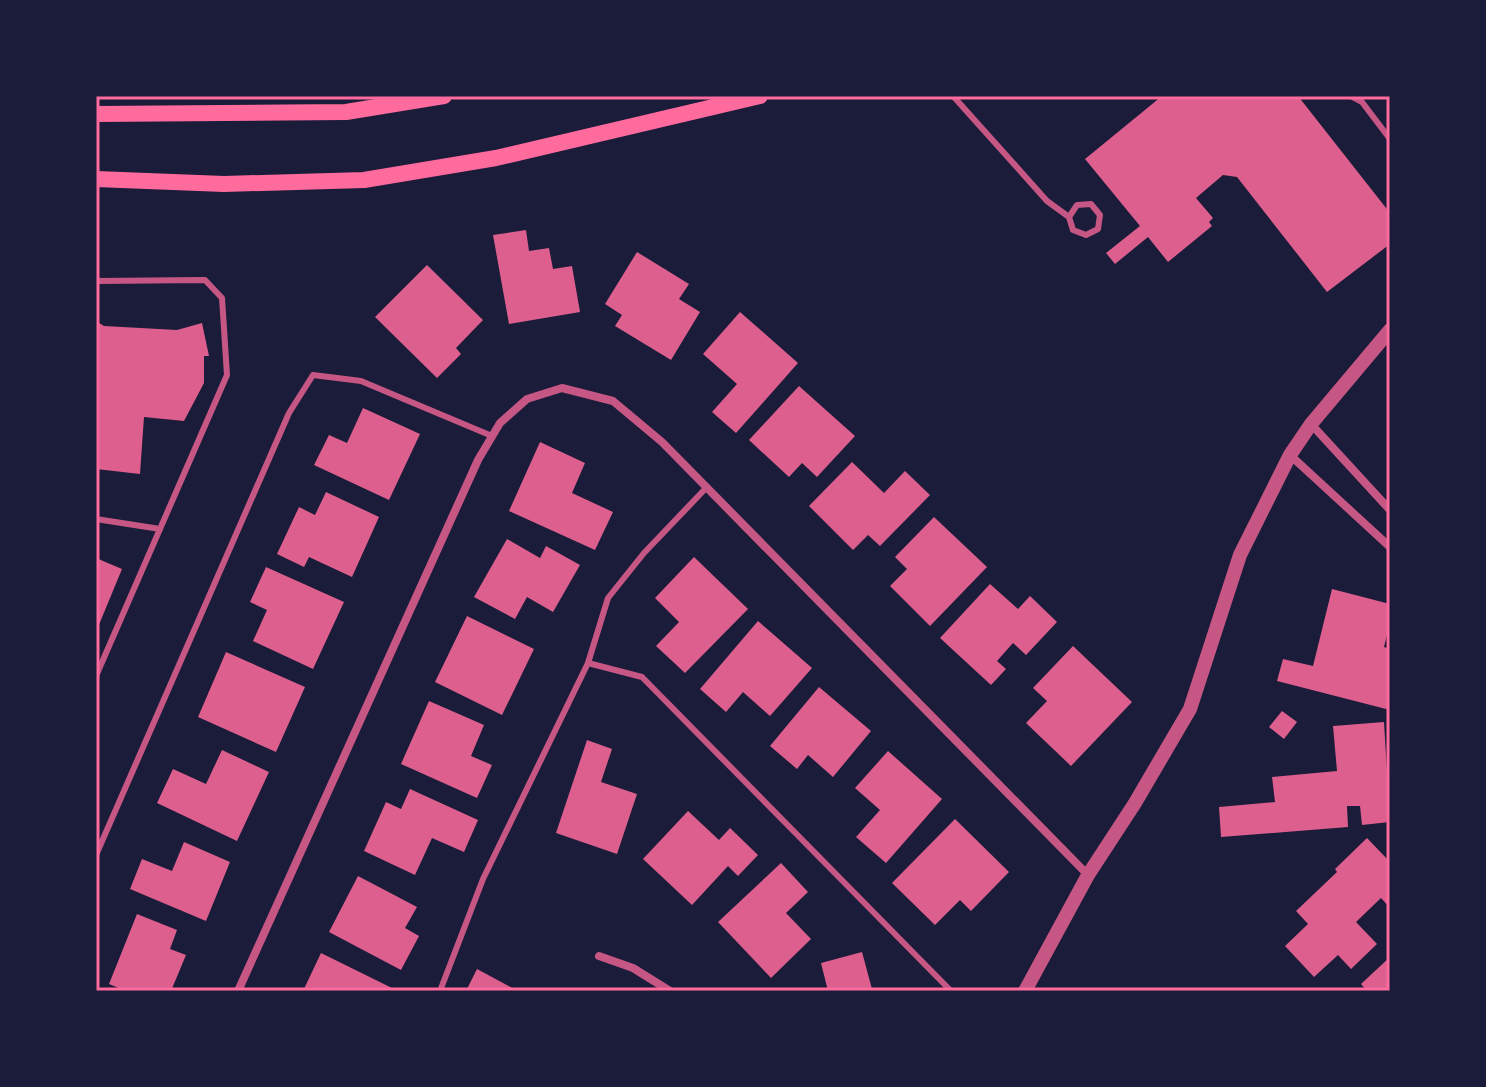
<svg xmlns="http://www.w3.org/2000/svg" width="1486" height="1087" viewBox="0 0 1486 1087" font-family="'Roboto Condensed',sans-serif">
  <style>
    .building { fill: #dd5f8e }
    .lines { fill: none; stroke-linecap: round; stroke-linejoin: round }
    .service { stroke: #c65784; stroke-width: 6 }
    .minor { stroke: #c65784; stroke-width: 8 }
    .tertiary { stroke: #c65784; stroke-width: 14 }
    .secondary { stroke: #ff6b9d; stroke-width: 16 }
    .neatline { fill: none; stroke: #ff6b9d; stroke-width: 3 }
  </style>
  <rect width="100%" height="100%" fill="#1b1b3a"/>
  <g class="building">
    <polygon points="1162,96 1298,96 1390,213 1390,244 1327,292 1237,177 1223,175 1196,198 1213,218 1209,222 1212,226 1168,262 1148,237 1115,264 1106,253 1140,226 1085,159"/>
    <polygon points="526,230 529,251 549,248 553,269 572,266 580,312 509,324 493,235"/>
    <polygon points="637,252 689,284 679,299 700,312 671,360 615,326 622,315 605,304"/>
    <polygon points="427,265 483,320 456,348 461,354 437,378 375,317"/>
    <polygon points="740,312 798,363 736,433 712,412 737,384 703,354"/>
    <polygon points="96,321 104,326 177,330 202,323 209,356 204,356 204,383 184,421 144,417 140,474 96,469"/>
    <polygon points="799,386 855,436 817,477 802,463 789,477 749,440"/>
    <polygon points="363,408 420,434 389,500 314,465 329,435 347,443"/>
    <polygon points="540,442 585,463 572,493 613,512 595,550 509,511"/>
    <polygon points="852,462 884,493 905,471 930,495 880,546 868,535 853,550 809,506"/>
    <polygon points="326,492 379,517 352,577 309,557 304,567 277,554 299,507 315,515"/>
    <polygon points="934,517 987,567 930,626 890,586 907,569 895,557"/>
    <polygon points="507,539 540,558 546,546 580,565 553,612 527,597 515,619 474,597"/>
    <polygon points="694,557 748,609 685,673 656,646 679,622 655,598"/>
    <polygon points="96,558 122,569 96,632"/>
    <polygon points="266,567 344,602 313,669 253,641 267,610 250,602"/>
    <polygon points="990,584 1018,609 1030,596 1057,622 1026,655 1013,643 997,661 1006,669 991,685 940,638"/>
    <polygon points="1332,589 1390,604 1390,623 1384,647 1390,649 1390,710 1277,681 1283,659 1313,666"/>
    <polygon points="467,616 534,649 502,715 435,682"/>
    <polygon points="758,621 812,668 770,716 743,692 726,712 700,689"/>
    <polygon points="1073,646 1132,702 1071,766 1026,723 1047,701 1033,688"/>
    <polygon points="226,652 305,687 276,752 198,717"/>
    <polygon points="819,687 871,731 833,777 808,755 797,769 770,746"/>
    <polygon points="429,701 484,725 471,756 492,765 477,798 401,764"/>
    <polygon points="1282,711 1297,722 1284,739 1269,727"/>
    <polygon points="1384,722 1390,822 1362,825 1360,806 1347,806 1348,827 1221,837 1219,807 1275,802 1272,777 1337,771 1333,726"/>
    <polygon points="587,740 612,749 601,782 637,794 617,854 556,833"/>
    <polygon points="222,750 269,772 237,841 157,803 173,769 206,784"/>
    <polygon points="888,751 942,799 886,863 856,837 880,810 855,788"/>
    <polygon points="410,789 478,820 464,852 432,838 415,875 364,851 386,802 401,809"/>
    <polygon points="688,811 719,840 730,828 758,855 738,876 728,866 692,905 643,859"/>
    <polygon points="955,819 1009,872 971,911 960,900 935,925 892,883"/>
    <polygon points="1367,838 1390,862 1390,908 1381,898 1356,922 1377,944 1351,969 1338,955 1314,977 1285,946 1308,924 1296,911 1337,872 1335,869"/>
    <polygon points="184,842 230,862 206,921 130,889 142,859 172,871"/>
    <polygon points="781,863 808,892 786,913 811,939 771,978 718,922"/>
    <polygon points="358,876 417,907 405,928 419,936 401,970 329,932"/>
    <polygon points="137,914 177,930 170,949 186,955 171,991 126,991 109,984"/>
    <polygon points="862,952 872,989 828,991 821,963"/>
    <polygon points="321,953 394,989 393,991 303,991"/>
    <polygon points="1390,957 1390,991 1367,991 1361,984"/>
    <polygon points="477,969 518,991 466,991"/>
  </g>
  <g class="lines">
    <g class="service">
      <polyline points="953,96 1047,201 1069,217"/>
      <polyline points="1351,96 1362,102 1390,139"/>
      <polygon points="1091,204 1100,215 1098,229 1086,235 1073,230 1069,217 1077,205"/>
      <polyline points="96,281 205,280 222,298 227,375 96,676"/>
      <polyline points="96,519 160,529"/>
      <polyline points="588,663 642,677 951,991"/>
      <polyline points="96,855 289,413 313,375 361,381 492,436"/>
      <polyline points="440,991 483,879 588,663 608,598 644,553 707,487"/>
    </g>
    <g class="minor">
      <polyline points="1311,424 1390,510"/>
      <polyline points="1290,455 1390,547"/>
      <polyline points="599,956 633,968 670,991"/>
      <polyline points="238,991 478,460 500,423 527,399 562,388 613,401 662,442 1088,875"/>
    </g>
    <polyline class="tertiary" points="1025,991 1088,875 1135,803 1190,709 1240,555 1290,455 1311,424 1390,330"/>
    <g class="secondary">
      <polyline points="96,114 346,112 444,96"/>
      <polyline points="96,179 224,184 364,180 496,158 760,96"/>
    </g>
  </g>
  <rect width="1486" height="1087" fill="none" stroke="#1b1b3a" stroke-width="196"/>
  <rect x="98" y="98" width="1290" height="891" class="neatline"/>
</svg>
